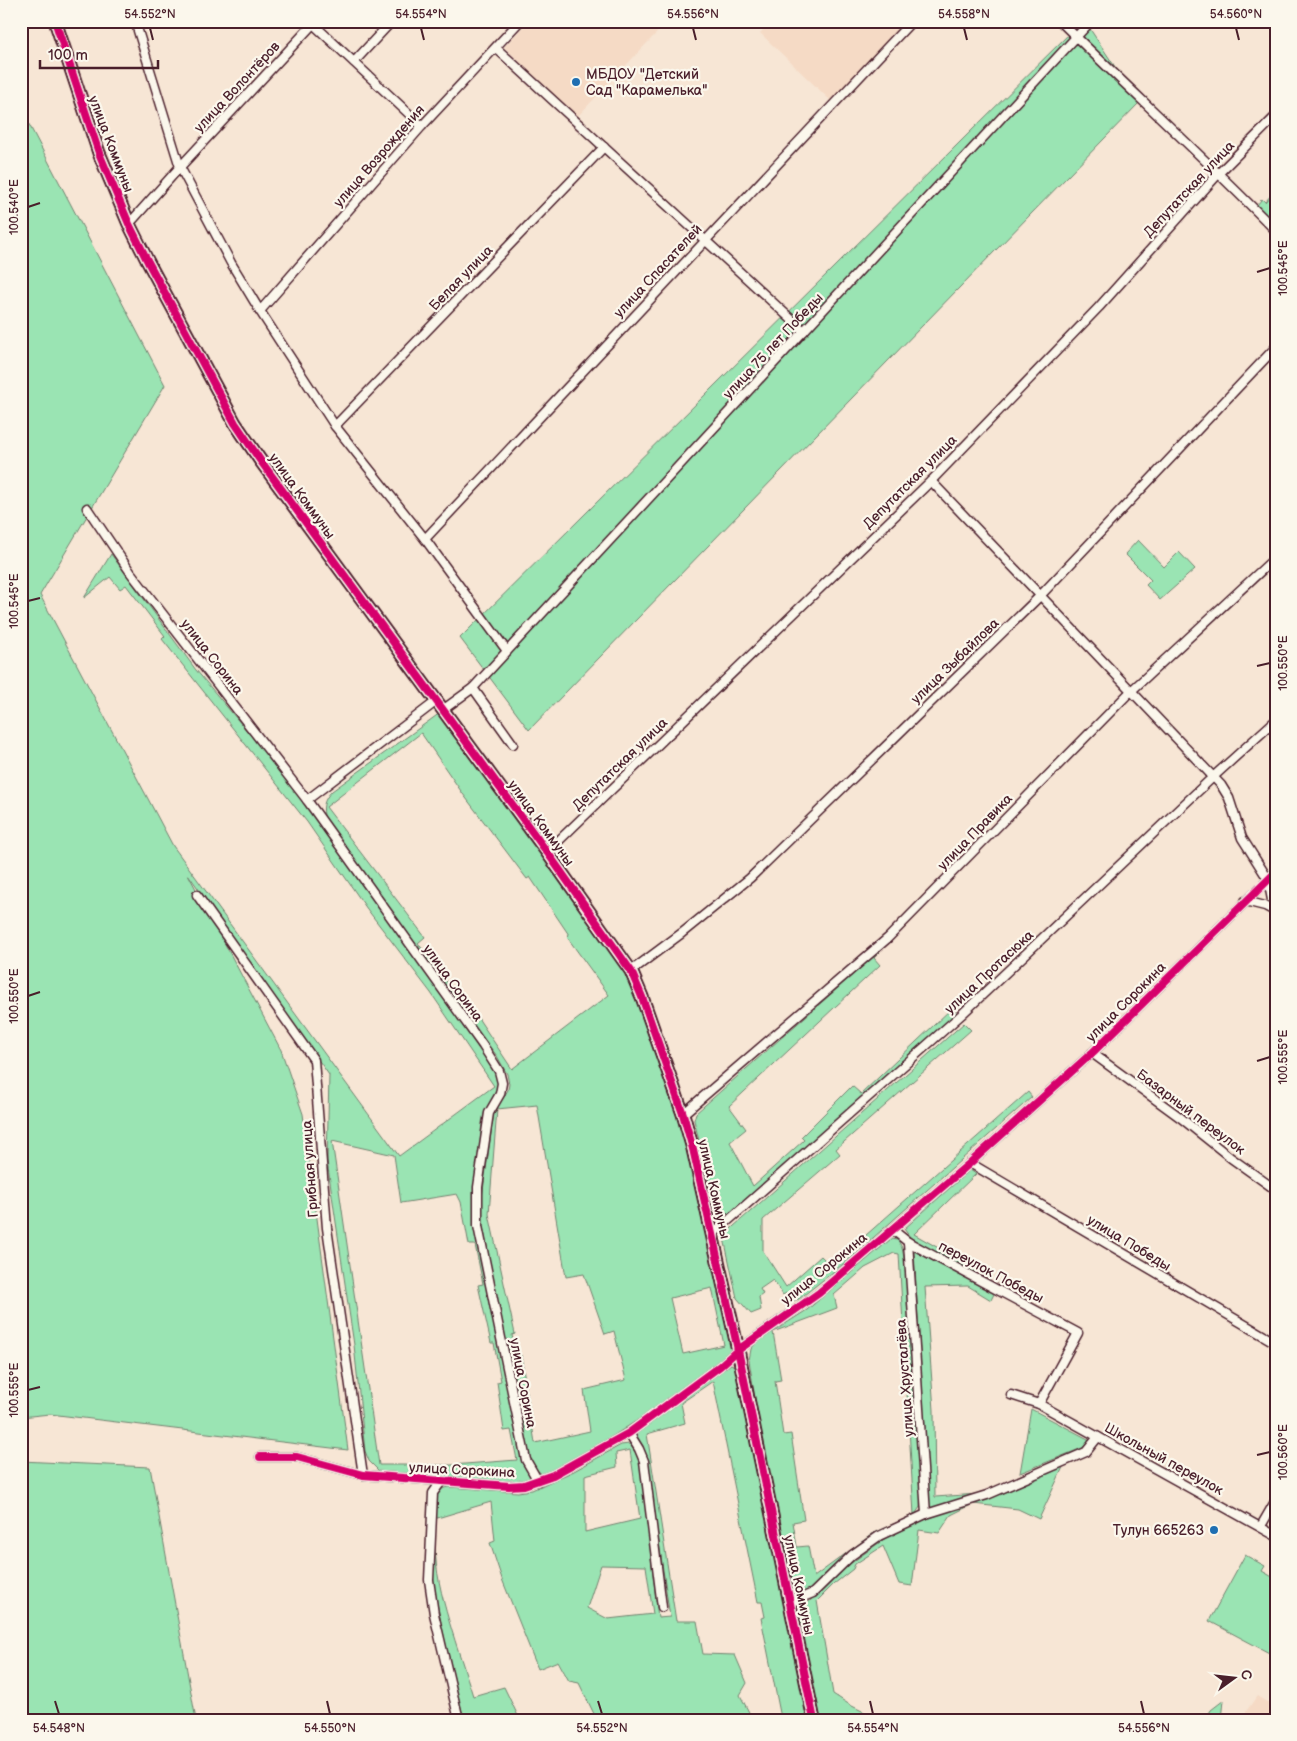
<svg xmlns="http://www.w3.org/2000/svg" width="1297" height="1741" viewBox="0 0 1297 1741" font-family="'Balsamiq Sans',sans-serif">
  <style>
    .built { fill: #f5dac5 }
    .green { fill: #9ae4b3; stroke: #72826f; fill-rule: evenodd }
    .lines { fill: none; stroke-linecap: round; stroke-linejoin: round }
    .street-casing { stroke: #4a1f2b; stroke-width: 11 }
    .secondary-casing { stroke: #4a1f2b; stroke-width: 15 }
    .street { stroke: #fbf7ec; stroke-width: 8 }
    .secondary { stroke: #fbf7ec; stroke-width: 11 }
    .cycleway-casing { stroke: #fbf7ec; stroke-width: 11 }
    .cycleway { stroke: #d6006c; stroke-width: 8 }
    .ticks { fill: none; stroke: #4a1f2b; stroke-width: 2 }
    .poi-dot { fill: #1f6fb2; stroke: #fbf7ec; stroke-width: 2 }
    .labels { text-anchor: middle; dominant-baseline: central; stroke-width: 4.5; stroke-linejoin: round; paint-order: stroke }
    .poi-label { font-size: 14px; fill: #4a1f2b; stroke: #fbf7ec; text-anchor: start }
    .street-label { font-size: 14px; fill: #4a1f2b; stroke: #fbf7ec }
    .neatline { fill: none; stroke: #4a1f2b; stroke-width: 2 }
    .ticks-label { font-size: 12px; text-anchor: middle; fill: #4a1f2b }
  </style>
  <rect width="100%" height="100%" fill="#f7e6d5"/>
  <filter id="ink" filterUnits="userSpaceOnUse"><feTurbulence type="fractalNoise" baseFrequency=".02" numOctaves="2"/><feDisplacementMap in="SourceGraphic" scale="10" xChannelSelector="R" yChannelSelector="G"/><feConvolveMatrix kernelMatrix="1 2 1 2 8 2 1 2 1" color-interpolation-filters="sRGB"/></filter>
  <g filter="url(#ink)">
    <g class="built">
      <polygon points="529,21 668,21 577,117 504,47"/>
      <polygon points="772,21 906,21 831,101 760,33"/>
      <polygon points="1257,1696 1276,1708 1276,1720 1240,1720"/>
    </g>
    <g class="green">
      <polygon points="1082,21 1094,21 1088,26 1139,103 529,730 460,638"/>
      <path d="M21,109L165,385L40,595L173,846L399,1156L494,1086L431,993L367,909L307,822L162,639L165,636L126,585L120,589L110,577L84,598L111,554L196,670L278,768L341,853L494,1070C506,1092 492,1096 484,1114C481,1123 481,1135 480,1144C476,1181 473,1207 477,1244L521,1455L522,1463L533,1478L529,1481L511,1484L382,1474L369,1461L365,1451L354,1345L327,1161L329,1075L188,874L281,1050L303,1114L348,1450L50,1414L21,1417ZM332,1141L394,1155L401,1203L457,1194L461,1202L469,1245H475L483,1284L478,1285L491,1343H494L501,1381L497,1382L504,1431L511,1430L517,1460L452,1465H379Z"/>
      <polygon points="1273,193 1276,196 1276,226 1256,206 1262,199 1265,202"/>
      <polygon points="1138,540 1164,567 1179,552 1195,569 1160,600 1146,585 1151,580 1125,554"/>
      <path d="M440,713L614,955L631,981L680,1115L731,1340V1349L727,1356L650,1412L613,1436L547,1474H542C532,1468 530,1458 526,1447L483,1227L482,1198L492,1126L494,1112L508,1090L509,1084L507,1074L497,1056L466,1016L325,820C322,808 323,800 332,791ZM421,733L463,794L527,879L530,877L569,935L567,937L609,995L512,1069L472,1009L468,1011L418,943L425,937L326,807ZM537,1105L566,1277L584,1274L605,1334L614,1331L626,1380L584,1390L590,1431L535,1443L521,1355L516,1356L512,1335L515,1334L489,1214L497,1109ZM712,1288L724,1345L683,1354L670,1298Z"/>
      <polygon points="889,943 874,958 880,965 729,1106 746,1129 730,1142 753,1186 804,1140 801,1137 852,1086 861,1094 952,1008 958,1014 729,1219 718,1219 694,1120 696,1113"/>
      <polygon points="964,1023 971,1030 836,1149 840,1154 763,1220 763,1251 786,1287 821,1256 831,1266 1028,1092 1032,1097 847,1261 799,1299 792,1301 786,1293 783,1295 773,1280 760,1289 763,1294 759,1297 761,1310 751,1314 737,1298 724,1238 725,1234"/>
      <polygon points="970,1170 976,1174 914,1234 977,1270 975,1276 910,1237 904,1229"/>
      <path d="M891,1239L898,1240L902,1248L905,1262L921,1492L920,1507L916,1513L878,1533L807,1595L796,1598L792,1589L758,1417L749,1360L751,1349L757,1342L807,1310ZM894,1253L899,1254L914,1515L875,1532L814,1577L808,1546L797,1547L793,1522L804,1520L791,1434L783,1435L775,1381L781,1380L773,1332L837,1308L834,1295L865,1268Z"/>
      <polygon points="914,1251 994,1294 991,1300 968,1286 925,1287 934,1410 935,1497 978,1494 934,1509 930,1507 929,1504"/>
      <path d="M731,1364L736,1367L809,1720H767L781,1718L761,1618L765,1617L762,1602H758L713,1381L681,1403L685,1423L647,1434L676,1621H697L703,1654L735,1655L747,1683L740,1695L753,1720H597L579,1683L569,1681L558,1661L538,1669L502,1579L490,1543L495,1541L491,1502L434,1519C435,1505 431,1489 449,1487L518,1492L532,1490L574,1471L621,1445L629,1444L633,1447L641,1465L658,1618L670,1617L647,1462L635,1437L637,1431L641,1428ZM630,1450L640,1519L585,1532V1475L617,1467L616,1453ZM601,1565L646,1566L653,1614L608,1619L587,1608Z"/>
      <polygon points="1031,1409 1088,1439 1089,1444 1082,1448 1020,1473"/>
      <polygon points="21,1461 150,1467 196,1720 21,1720"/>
      <polygon points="1064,1465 1039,1519 1018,1509 973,1504 951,1515 939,1533 919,1530 912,1586 899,1584 883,1546 855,1564 853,1569 834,1584 817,1601 833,1694 850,1705 880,1720 821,1720 798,1619 799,1611 847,1566 887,1537 921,1521 981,1500"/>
      <path d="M435,1546C436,1593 459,1650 473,1696L504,1687L520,1720H464C456,1686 447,1652 440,1618C435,1594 430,1570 435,1546Z"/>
      <polygon points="1245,1555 1265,1566 1262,1571 1276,1579 1276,1651 1273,1655 1209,1621"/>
      <polygon points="1224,1700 1222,1720 1205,1720 1211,1710"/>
    </g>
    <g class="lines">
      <defs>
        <g id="street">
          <polyline points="310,21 422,126"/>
          <path d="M1060,21C1132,92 1206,159 1276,231"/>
          <polyline points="313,24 180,167 231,263 260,311 335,426 425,539 507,651"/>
          <polyline points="496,48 804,331"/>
          <polyline points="354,62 392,21"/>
          <polyline points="129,224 180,167 135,21"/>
          <polyline points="260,311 422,126 520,21"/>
          <polyline points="335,426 604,147"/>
          <polyline points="931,481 1221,785 1229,798 1242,838 1268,879 1272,900 1276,904"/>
          <polyline points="87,508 131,573 307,800 483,1046 499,1071 502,1083 500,1094 489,1113 486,1133 478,1187 478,1226 526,1460 538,1481"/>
          <polyline points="425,539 912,21"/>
          <polyline points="473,688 1091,21"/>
          <polyline points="444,709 473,688 513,744"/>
          <polyline points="307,800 438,700"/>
          <polyline points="547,852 931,481 1099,307 1219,173 1276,116"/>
          <polyline points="197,895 314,1060 327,1228 363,1475"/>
          <polyline points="1245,901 1265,906 1276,912"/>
          <polyline points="631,971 682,933 750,878 885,747 1040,596 1276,347"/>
          <polyline points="1092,1053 1181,1118 1231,1158 1276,1190"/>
          <polyline points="683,1114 888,938 1130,692 1276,557"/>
          <polyline points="970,1163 1276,1343"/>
          <polyline points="893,1230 908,1242 1078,1333 1039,1404"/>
          <polyline points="712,1235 961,1015 1213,777 1276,720"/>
          <polyline points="908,1242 926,1514"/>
          <polyline points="1011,1395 1039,1404 1276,1536"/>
          <polyline points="629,1433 639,1449 644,1461 662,1607"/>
          <polyline points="260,1457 297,1457 363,1475 509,1486 524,1485 553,1475 629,1433 720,1366 738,1350 819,1293 970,1163 1092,1053 1276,872"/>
          <polyline points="441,1482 433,1493 429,1580 434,1614 459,1720"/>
          <polyline points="1261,1526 1276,1500"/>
          <polyline points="789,1603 813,1593 852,1555 879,1536 926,1514 987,1495 1086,1452 1098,1437"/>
        </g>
        <polyline id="secondary" points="55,21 99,153 129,224 148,262 221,397 235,423 260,460 547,852 631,971 642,997 683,1114 693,1149 738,1350 814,1720"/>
      </defs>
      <use href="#street" class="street-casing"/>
      <use href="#secondary" class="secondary-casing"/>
      <use href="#street" class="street"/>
      <use href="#secondary" class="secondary"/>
      <defs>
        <g id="cycleway">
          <polyline points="55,21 99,153 129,224 148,262 221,397 235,423 260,460 547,852 631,971 642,997 683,1114 693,1149 738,1350 814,1720"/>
          <polyline points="260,1457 297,1457 363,1475 509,1486 524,1485 553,1475 629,1433 720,1366 738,1350 819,1293 970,1163 1092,1053 1276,872"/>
        </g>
      </defs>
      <use href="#cycleway" class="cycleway-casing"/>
      <use href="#cycleway" class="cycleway"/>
    </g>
  </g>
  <path class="ticks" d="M150,28L153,40M421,28L424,40M693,28L696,40M964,28L967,40M1236,28L1239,40M28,207L40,203M1257,272L1270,268M28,601L40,598M1257,666L1270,663M28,996L40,992M1257,1061L1270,1057M28,1390L40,1387M1257,1455L1270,1452M55,1701L59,1714M327,1701L330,1714M598,1701L602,1714M870,1701L873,1714M1141,1701L1144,1714"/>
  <g class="poi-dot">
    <circle cx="576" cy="82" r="5"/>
    <circle cx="1214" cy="1530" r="5"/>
  </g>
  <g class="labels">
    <g class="poi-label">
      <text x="586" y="74">МБДОУ "Детский<tspan x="586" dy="16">Сад "Карамелька"</tspan></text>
      <text x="1204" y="1530" text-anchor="end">Тулун 665263</text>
    </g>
    <g class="street-label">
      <text transform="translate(237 87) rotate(-47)">улица Волонтёров</text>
      <text transform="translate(111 144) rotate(69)">улица Коммуны</text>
      <text transform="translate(379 156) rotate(-49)">улица Возрождения</text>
      <text transform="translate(1189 189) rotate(-47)">Депутатская улица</text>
      <text transform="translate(658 271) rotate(-47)">улица Спасателей</text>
      <text transform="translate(461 278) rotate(-46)">Белая улица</text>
      <text transform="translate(773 346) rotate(-47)">улица 75 лет Победы</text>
      <text transform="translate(910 482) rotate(-45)">Депутатская улица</text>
      <text transform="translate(302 496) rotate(54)">улица Коммуны</text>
      <text transform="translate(212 657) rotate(52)">улица Сорина</text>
      <text transform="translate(955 661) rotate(-44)">улица Зыбайлова</text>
      <text transform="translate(620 764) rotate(-44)">Депутатская улица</text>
      <text transform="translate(541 823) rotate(54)">улица Коммуны</text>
      <text transform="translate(975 832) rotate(-46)">улица Правика</text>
      <text transform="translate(989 972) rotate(-43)">улица Протасюка</text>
      <text transform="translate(453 983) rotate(54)">улица Сорина</text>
      <text transform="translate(1126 1002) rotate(-45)">улица Сорокина</text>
      <text transform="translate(1191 1112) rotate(37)">Базарный переулок</text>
      <text transform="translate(310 1169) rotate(-94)">Грибная улица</text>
      <text transform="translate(714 1189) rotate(77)">улица Коммуны</text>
      <text transform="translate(1129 1243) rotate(31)">улица Победы</text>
      <text transform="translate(824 1269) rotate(-39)">улица Сорокина</text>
      <text transform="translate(991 1272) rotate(28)">переулок Победы</text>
      <text transform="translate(905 1378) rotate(-94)">улица Хрусталёва</text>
      <text transform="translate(523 1383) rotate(79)">улица Сорина</text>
      <text transform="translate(1164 1459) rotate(29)">Школьный переулок</text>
      <text transform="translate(462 1470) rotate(3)">улица Сорокина</text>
      <text transform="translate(799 1585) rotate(78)">улица Коммуны</text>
    </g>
  </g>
  <rect width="1297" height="1741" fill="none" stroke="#fbf7ec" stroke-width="55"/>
  <g transform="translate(1234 1678) rotate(75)" stroke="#fbf7ec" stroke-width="4" paint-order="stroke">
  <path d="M0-4L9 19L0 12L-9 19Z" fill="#4a1f2b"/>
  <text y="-8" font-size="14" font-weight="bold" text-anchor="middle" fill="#4a1f2b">С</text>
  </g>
  <path d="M40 60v8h118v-8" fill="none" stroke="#4a1f2b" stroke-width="2.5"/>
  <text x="48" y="60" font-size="15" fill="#4a1f2b" stroke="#fbf7ec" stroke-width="4" paint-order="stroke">100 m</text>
  <rect x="28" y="28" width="1242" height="1686" class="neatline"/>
  <g class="ticks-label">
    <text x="150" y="18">54.552°N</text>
    <text x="421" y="18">54.554°N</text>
    <text x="693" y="18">54.556°N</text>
    <text x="964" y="18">54.558°N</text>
    <text x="1236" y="18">54.560°N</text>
    <text transform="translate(14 207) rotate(-90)" y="4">100.540°E</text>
    <text transform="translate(1283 268) rotate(-90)" y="4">100.545°E</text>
    <text transform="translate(14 601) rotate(-90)" y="4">100.545°E</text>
    <text transform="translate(1283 663) rotate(-90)" y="4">100.550°E</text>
    <text transform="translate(14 996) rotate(-90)" y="4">100.550°E</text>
    <text transform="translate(1283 1057) rotate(-90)" y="4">100.555°E</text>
    <text transform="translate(14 1390) rotate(-90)" y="4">100.555°E</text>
    <text transform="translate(1283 1452) rotate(-90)" y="4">100.560°E</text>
    <text x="59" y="1732">54.548°N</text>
    <text x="330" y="1732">54.550°N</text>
    <text x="602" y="1732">54.552°N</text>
    <text x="873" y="1732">54.554°N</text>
    <text x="1144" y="1732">54.556°N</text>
  </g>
</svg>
